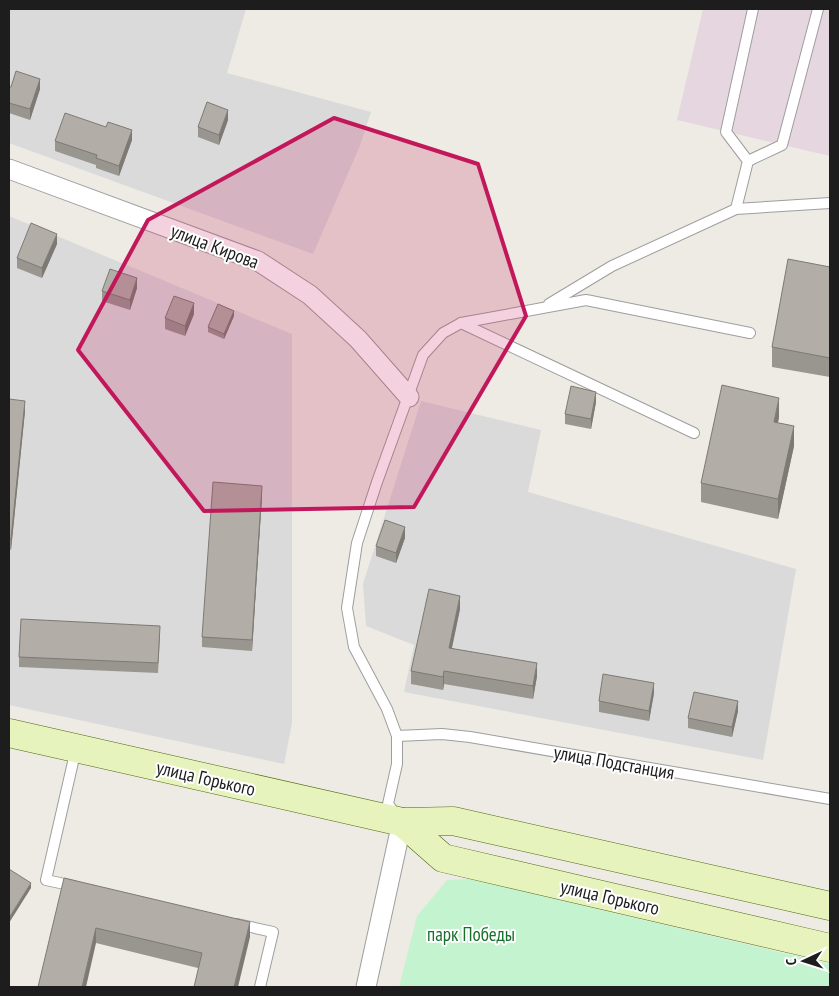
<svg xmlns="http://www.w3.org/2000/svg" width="839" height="996" viewBox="0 0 839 996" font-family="'PT Sans Narrow',sans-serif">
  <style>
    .residential { fill: #dbdada }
    .industrial { fill: #e5d6e0 }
    .park { fill: #c4f3cf }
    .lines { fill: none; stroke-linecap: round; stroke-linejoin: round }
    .lane-casing { stroke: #9e9e9e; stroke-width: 12 }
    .street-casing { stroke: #9e9e9e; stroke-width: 21 }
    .secondary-casing { stroke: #50680f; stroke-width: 29 }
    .lane { stroke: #fff; stroke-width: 10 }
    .street { stroke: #fff; stroke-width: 19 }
    .secondary { stroke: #e7f3bc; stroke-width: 28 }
    .wall { fill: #99958f }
    .shaded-wall { fill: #7d7974 }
    .building { fill: #b2ada6; stroke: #7d7974 }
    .marked { fill: #c2185b; fill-opacity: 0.2; stroke: #c2185b; stroke-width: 4; stroke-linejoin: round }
    .labels { text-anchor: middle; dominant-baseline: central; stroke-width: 4; stroke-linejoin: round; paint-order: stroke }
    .street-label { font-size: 19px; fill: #1d1d1d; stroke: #fff }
    .park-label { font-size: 19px; fill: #166f2c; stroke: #fff }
  </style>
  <rect width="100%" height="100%" fill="#edebe3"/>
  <g class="residential">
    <polygon points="9,9 246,9 227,73 371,112 359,148 313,254 9,143"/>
    <polygon points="9,216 292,334 292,723 284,764 9,705"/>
    <polygon points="421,401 541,430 528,492 796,569 763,760 404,692 414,645 366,626 363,584"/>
  </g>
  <polygon class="industrial" points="703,9 830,9 830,156 677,120"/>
  <polygon class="park" points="470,879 830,964 830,987 399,987 417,916 447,880"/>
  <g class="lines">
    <defs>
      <g id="lane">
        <polyline points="748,161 782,145 818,9"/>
        <polyline points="736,209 748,161 726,132 753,9"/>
        <polyline points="549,304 612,266 736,209 830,203"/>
        <polyline points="461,323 694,433"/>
        <polyline points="397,736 442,734 470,737 830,799"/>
        <polyline points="397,816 388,804 397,764 397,736 387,709 354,647 347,608 357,543 377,482 423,355 443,333 461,323 586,300 750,333"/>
        <polyline points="74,886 46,880 76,749"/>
        <polyline points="237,924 273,932 260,987"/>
      </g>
      <g id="street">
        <polyline points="9,169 258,261 310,295 358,339 409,397"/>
        <polyline points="366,987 402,822"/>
      </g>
      <g id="secondary">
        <polyline points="9,733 402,822 453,821 830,906"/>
        <polyline points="402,822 443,858 830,948"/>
      </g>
    </defs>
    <use href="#lane" class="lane-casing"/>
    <use href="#street" class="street-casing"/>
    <use href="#secondary" class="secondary-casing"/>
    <use href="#lane" class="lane"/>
    <use href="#street" class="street"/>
    <use href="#secondary" class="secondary"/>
  </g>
  <g class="wall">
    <polygon points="9,87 40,89 30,120 9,113"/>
    <polygon points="228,120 219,145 198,137 198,127"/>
    <polygon points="132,140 119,176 96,168 96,165 55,151 55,141"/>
    <polygon points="57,244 42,278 17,268 17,258"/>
    <polygon points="830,267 830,377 772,367 772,347"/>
    <polygon points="137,288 130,310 102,301 102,291"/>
    <polygon points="194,314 185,336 165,329 165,318"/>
    <polygon points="234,316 224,339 208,332 208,327"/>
    <polygon points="9,399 25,411 11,550 9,549"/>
    <polygon points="596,402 591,429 565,424 565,414"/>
    <polygon points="779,417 778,423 794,446 778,519 701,502 701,483"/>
    <polygon points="262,496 252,651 202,647 202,637"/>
    <polygon points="405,538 396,563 376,556 376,546"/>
    <polygon points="460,609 452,648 537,676 533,699 444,684 443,690 411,684 411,671"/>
    <polygon points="160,636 158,673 19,667 19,657"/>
    <polygon points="654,693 649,721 599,712 599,701"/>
    <polygon points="738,711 732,737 688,728 688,718"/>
    <polygon points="64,878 250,937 198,968 96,943"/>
  </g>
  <g class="shaded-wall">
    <polygon points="40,79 40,89 30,120 30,109"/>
    <polygon points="228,110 228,120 219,145 219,135"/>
    <polygon points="132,130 132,140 119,176 119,166"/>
    <polygon points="57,234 57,244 42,278 42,268"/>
    <polygon points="137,278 137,288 130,310 130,300"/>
    <polygon points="194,303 194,314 185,336 185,326"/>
    <polygon points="234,311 234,316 224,339 224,334"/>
    <polygon points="596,392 596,402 591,429 591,419"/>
    <polygon points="779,398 779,417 774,441 774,422"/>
    <polygon points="25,401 25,411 11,550 11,539"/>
    <polygon points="794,426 794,446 778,519 778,499"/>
    <polygon points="262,486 262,496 252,651 252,640"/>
    <polygon points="405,527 405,538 396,563 396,553"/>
    <polygon points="460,596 460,609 449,661 449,648"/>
    <polygon points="537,663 537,676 533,699 533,686"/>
    <polygon points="444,671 444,684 443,690 443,677"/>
    <polygon points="654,683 654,693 649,721 649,711"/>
    <polygon points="738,701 738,711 732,737 732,727"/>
    <polygon points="31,883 31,888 9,923 9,918"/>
    <polygon points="250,922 250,937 238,987 234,987"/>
    <polygon points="96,928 96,943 86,987 82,987"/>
  </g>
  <g class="building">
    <polygon points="16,71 40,79 30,109 9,103 9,87 11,87"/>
    <polygon points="207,102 228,110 219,135 198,127"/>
    <polygon points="65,113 106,127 108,122 132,130 119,166 96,158 97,155 55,141"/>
    <polygon points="31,223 57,234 42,268 17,258"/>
    <polygon points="788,259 830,267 830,358 772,347"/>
    <polygon points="110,269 137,278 130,300 102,291"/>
    <polygon points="174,296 194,303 185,326 165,318"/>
    <polygon points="218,304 234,311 224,334 208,327"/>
    <polygon points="722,385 779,398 774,422 794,426 778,499 701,483"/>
    <polygon points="571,386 596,392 591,419 565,414"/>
    <polygon points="9,399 25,401 11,539 9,539"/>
    <polygon points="213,482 262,486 252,640 202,637"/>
    <polygon points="385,520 405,527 396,553 376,546"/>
    <polygon points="429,589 460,596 449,648 537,663 533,686 444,671 443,677 411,671"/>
    <polygon points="21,619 160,626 158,663 19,657"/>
    <polygon points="603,674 654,683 649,711 599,701"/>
    <polygon points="694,692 738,701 732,727 688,718"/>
    <polygon points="9,869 31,883 9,918"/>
    <polygon points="64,878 250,922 234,987 194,987 202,953 96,928 82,987 38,987"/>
  </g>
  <path class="marked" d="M334,118L478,164L526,316L414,507L204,511L78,350L148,220Z"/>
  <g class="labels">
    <g class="street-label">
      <text transform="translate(215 246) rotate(21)">улица Кирова</text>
      <text transform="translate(614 762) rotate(10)">улица Подстанция</text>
      <text transform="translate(206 778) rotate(13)">улица Горького</text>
      <text transform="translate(610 897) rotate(13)">улица Горького</text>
    </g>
    <g class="park-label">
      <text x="471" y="934">парк Победы</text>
    </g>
  </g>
  <rect width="839" height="996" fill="none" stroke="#1d1d1d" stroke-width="20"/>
  <g transform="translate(804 961) rotate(266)" stroke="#ffffff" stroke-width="4" paint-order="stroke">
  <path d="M0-4L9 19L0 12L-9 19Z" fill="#1d1d1d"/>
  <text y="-8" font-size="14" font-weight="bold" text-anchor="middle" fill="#1d1d1d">С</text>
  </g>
</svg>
